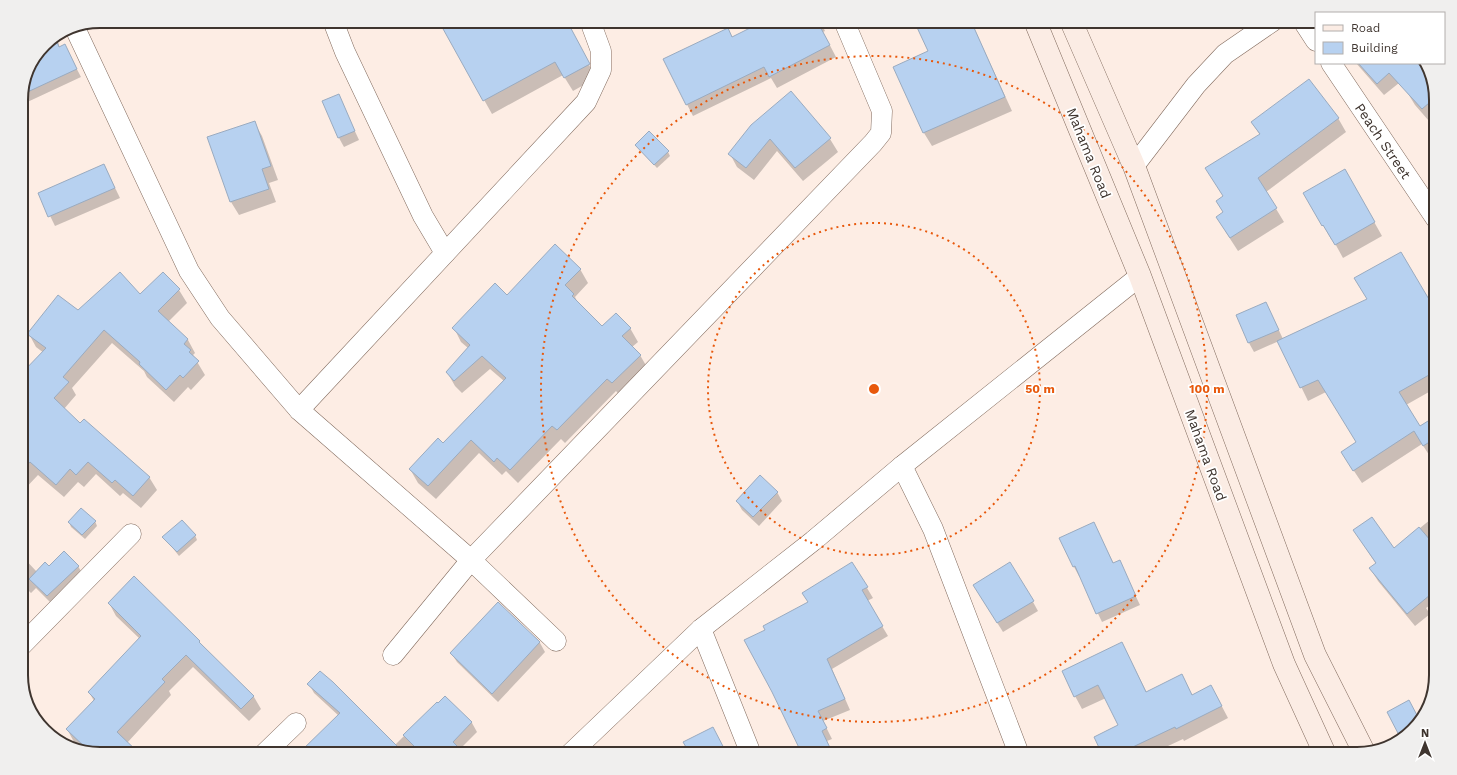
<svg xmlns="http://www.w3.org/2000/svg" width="1457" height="775" viewBox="0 0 1457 775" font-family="'Work Sans',sans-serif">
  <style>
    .shadow { fill: #0003 }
    .building { fill: #b7d1f0; stroke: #9aabc0 }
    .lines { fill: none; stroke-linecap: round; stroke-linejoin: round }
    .street-casing { stroke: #826b5e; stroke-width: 21 }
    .secondary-casing { stroke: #826b5e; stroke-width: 23 }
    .street { stroke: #fff; stroke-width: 20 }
    .secondary { stroke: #fbece4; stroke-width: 22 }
    .ring { fill: none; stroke: #e8590c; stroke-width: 2; stroke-dasharray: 2 4 }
    .labels { text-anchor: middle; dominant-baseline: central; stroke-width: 3.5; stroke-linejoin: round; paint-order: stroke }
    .street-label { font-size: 14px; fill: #3f352f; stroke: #fff }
    .rim { fill: none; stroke: #3f352f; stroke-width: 2 }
    .centre { fill: #e8590c; stroke: #fff; stroke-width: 2 }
    .ring-label { font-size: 12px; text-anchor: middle; font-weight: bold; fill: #e8590c; stroke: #fff; stroke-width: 3.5; stroke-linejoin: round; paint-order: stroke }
  </style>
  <rect width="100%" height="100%" fill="#fdede4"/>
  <g class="shadow">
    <polygon points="454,21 566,21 596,78 573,91 563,75 492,114 443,27"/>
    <polygon points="767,21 820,21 825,31 823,32 836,57 777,88 771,78 693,116 664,60 728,29 733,38"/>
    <polygon points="915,21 974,21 976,24 973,26 1012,111 932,146 924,133 929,52"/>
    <polygon points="56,36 60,48 69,54 81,77 21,105 21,95 27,69 44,44"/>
    <polygon points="1356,63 1424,63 1384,95"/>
    <polygon points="1430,77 1436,95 1436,116 1429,121 1415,105 1407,92"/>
    <polygon points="338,95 359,140 344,147 339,138"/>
    <polygon points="1338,118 1346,132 1266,192 1284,222 1238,251 1225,231 1224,197 1260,135 1252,123"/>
    <polygon points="254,122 262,136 278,180 269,183 276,202 239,215 231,202 208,138"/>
    <polygon points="752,125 830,139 838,152 803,181 777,151 754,180 737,167 730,154"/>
    <polygon points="636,145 668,152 670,156 657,168"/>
    <polygon points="104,165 120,198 55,226 39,193"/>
    <polygon points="1345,170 1382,236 1343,258 1332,238 1331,239 1305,193"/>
    <polygon points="580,269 588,283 575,297 579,305 602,328 630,328 638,342 632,347 640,355 648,369 620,396 616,391 565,443 561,439 518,483 506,471 502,475 479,453 436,499 418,483 410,469 443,444 504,381 490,369 462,393 455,386 447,372 468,348 461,342 454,328 507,296"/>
    <polygon points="163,273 179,290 187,303 168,322 188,340 195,353 193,355 205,375 191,390 188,387 174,402 147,377 144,371 112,343 72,388 76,395 64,409 80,424 149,477 157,490 141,508 123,493 120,496 96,474 84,487 78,482 64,497 38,475 21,493 21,376 44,353 36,347 29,334 78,312 140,295"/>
    <polygon points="1266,303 1283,339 1429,303 1436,306 1436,388 1406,405 1420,427 1436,418 1436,456 1431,458 1422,444 1362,483 1350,465 1357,442 1326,392 1308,401 1279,341 1254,352 1249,343 1237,315"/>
    <polygon points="777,492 782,501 759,526 742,510 737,501"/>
    <polygon points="1436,515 1436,601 1426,608 1430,614 1415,626 1378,581 1370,568 1376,564 1354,530 1393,550"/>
    <polygon points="95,521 97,526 85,539 71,527 69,522"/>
    <polygon points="1098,533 1114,564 1123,570 1140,605 1102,622 1080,576 1079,576 1074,567 1061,539"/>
    <polygon points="195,535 197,540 179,556 164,537"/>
    <polygon points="21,555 37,572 49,567 78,566 82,573 51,603 36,588 31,593 25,587 21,592"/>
    <polygon points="852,563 873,598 867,601 888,636 832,669 850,710 823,721 832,739 827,741 833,754 801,754 798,747 799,746 766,630 809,603"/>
    <polygon points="979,594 1033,602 1038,611 1003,632"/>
    <polygon points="109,603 199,642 201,646 254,697 261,709 249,721 193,667 169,691 171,695 127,743 138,754 100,754 83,750 74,742 67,729 94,701 89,692 140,639 116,616"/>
    <polygon points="498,603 540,643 545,652 498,702 457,662 451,653"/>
    <polygon points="1122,643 1147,693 1181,675 1193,696 1218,699 1228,718 1184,741 1183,739 1151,754 1103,754 1119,726 1106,698 1082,709 1075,696"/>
    <polygon points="309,684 395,745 437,703 438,705 445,697 472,723 477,732 459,750 461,754 300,754 339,716 314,693"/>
  </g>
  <g class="building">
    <polygon points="452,21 567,21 590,64 564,78 555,62 483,101 442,27"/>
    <polygon points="764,21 817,21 830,45 769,77 764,67 686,105 663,59 728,28 732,37"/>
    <polygon points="914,21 971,21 1005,97 923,133 893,67 928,51"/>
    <polygon points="55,37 59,47 65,44 77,69 21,95 27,70 44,44"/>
    <polygon points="1358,63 1425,63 1436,97 1422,109 1389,73 1377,84"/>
    <polygon points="1309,79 1339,118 1258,178 1277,208 1230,238 1216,217 1223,212 1216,201 1223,196 1205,168 1260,134 1251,122"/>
    <polygon points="791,91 831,138 795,168 770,139 746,168 728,154 751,125"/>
    <polygon points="339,94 355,131 338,138 322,101"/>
    <polygon points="255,121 271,166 262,169 269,189 230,202 207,137"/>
    <polygon points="649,131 669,151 654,165 635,145"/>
    <polygon points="104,164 115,188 48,217 38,193"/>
    <polygon points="1345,169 1375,222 1335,245 1323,225 1322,226 1303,193"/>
    <polygon points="555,244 581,269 565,285 574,294 572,296 602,326 616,313 631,328 622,336 641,355 612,383 607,379 557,430 552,426 510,470 497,458 494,462 471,440 428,486 409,469 438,438 443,443 506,378 482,356 454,381 446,372 470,345 452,328 495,283 507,295"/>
    <polygon points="1401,252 1430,301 1436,298 1436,371 1399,392 1420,426 1436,416 1436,438 1423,446 1414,431 1353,471 1341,452 1356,442 1318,380 1300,388 1277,341 1367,299 1354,278"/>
    <polygon points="120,272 140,294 163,272 180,289 158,311 188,339 184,344 191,350 189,352 199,361 183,378 180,375 166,390 139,364 140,362 104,330 63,377 69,382 54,398 80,423 84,419 150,477 133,496 115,480 112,483 88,462 76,475 70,469 56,485 30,462 21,472 21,374 46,348 27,334 58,295 78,310"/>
    <polygon points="1266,302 1279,330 1248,343 1236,315"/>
    <polygon points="760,475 778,492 753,517 736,501"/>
    <polygon points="81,508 96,521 82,535 68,522"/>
    <polygon points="1372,517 1394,548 1419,527 1436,547 1436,590 1407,614 1369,568 1376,563 1353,530"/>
    <polygon points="182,520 196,535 177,552 162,537"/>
    <polygon points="1094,522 1113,563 1120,560 1136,596 1096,614 1075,566 1073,567 1059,538"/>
    <polygon points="64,551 79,566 47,596 29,579 45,562 49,566"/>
    <polygon points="852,562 868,587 862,590 883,626 827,659 845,699 818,711 827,728 822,731 833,754 802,754 772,692 744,640 765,630 763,626 808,602 802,593"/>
    <polygon points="1010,562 1034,601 997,623 973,585"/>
    <polygon points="134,576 200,641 199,642 254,696 241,709 186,655 162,679 165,682 117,732 140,754 100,754 89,751 66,729 95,699 88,692 141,636 108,603"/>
    <polygon points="498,602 540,642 492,694 450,653"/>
    <polygon points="1122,642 1146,692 1182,674 1192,695 1211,685 1222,706 1176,729 1175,727 1118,754 1102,754 1094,737 1118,725 1098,685 1074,697 1062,671"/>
    <polygon points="320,671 333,682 405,754 298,754 340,713 307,684"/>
    <polygon points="445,696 472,722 453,742 465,754 422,754 403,735 437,702 438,703"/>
    <polygon points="1409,700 1419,719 1401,739 1387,712"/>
    <polygon points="713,727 727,754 690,754 683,742"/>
  </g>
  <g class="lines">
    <defs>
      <g id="street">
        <polyline points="333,21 345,52 423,216 445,253"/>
        <polyline points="1303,21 1316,41"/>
        <polyline points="74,26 189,271 220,318 299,410 471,560 556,641"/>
        <polyline points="1331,63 1436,219"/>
        <polyline points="1134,166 1196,85 1225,54 1273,21"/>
        <polyline points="299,410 586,102 601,70 601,51 590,21"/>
        <polyline points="902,466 933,529 1019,754"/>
        <polyline points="701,629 751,754"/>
        <polyline points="21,646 131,534"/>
        <polyline points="393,655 471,560 873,143 881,133 882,111 844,21"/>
        <polyline points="264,754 296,723"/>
        <polyline points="570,754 701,629 813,541 902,466 1140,276"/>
      </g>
      <g id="secondary">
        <polyline points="1035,21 1140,276 1284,664 1325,754"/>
        <polyline points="1071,21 1134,166 1315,655 1364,752"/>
      </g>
    </defs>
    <use href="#street" class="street-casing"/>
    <use href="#secondary" class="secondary-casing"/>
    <use href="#street" class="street"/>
    <use href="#secondary" class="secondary"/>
  </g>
  <g class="ring">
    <circle cx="874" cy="389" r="166"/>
    <circle cx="874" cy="389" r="333"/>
  </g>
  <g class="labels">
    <g class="street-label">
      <text transform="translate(1383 141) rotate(56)">Peach Street</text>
      <text transform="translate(1089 153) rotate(68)">Mahama Road</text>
      <text transform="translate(1206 455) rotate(70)">Mahama Road</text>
    </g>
  </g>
  <path d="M0 0H1457V775H0ZM100 28H1357A72 72 0 0 1 1429 100V675A72 72 0 0 1 1357 747H100A72 72 0 0 1 28 675V100A72 72 0 0 1 100 28Z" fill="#f0efee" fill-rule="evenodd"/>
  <path class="rim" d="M100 28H1357A72 72 0 0 1 1429 100V675A72 72 0 0 1 1357 747H100A72 72 0 0 1 28 675V100A72 72 0 0 1 100 28Z"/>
  <circle cx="874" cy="389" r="6" class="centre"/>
  <g class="ring-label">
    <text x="1040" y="393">50 m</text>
    <text x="1207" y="393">100 m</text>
  </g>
  <rect x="1315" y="12" width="130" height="52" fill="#ffffff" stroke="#b2aeac"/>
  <rect x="1323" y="25" width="20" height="6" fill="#fbece4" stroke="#b2aeac"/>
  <text x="1351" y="32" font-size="12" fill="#3f352f">Road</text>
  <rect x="1323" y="42" width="20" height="12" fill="#b7d1f0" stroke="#b2aeac"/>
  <text x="1351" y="52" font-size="12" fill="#3f352f">Building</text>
  <g transform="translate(1425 743)" stroke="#ffffff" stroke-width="3" paint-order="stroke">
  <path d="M0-3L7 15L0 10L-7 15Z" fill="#3f352f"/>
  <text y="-6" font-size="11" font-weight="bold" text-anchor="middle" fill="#3f352f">N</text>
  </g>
</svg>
